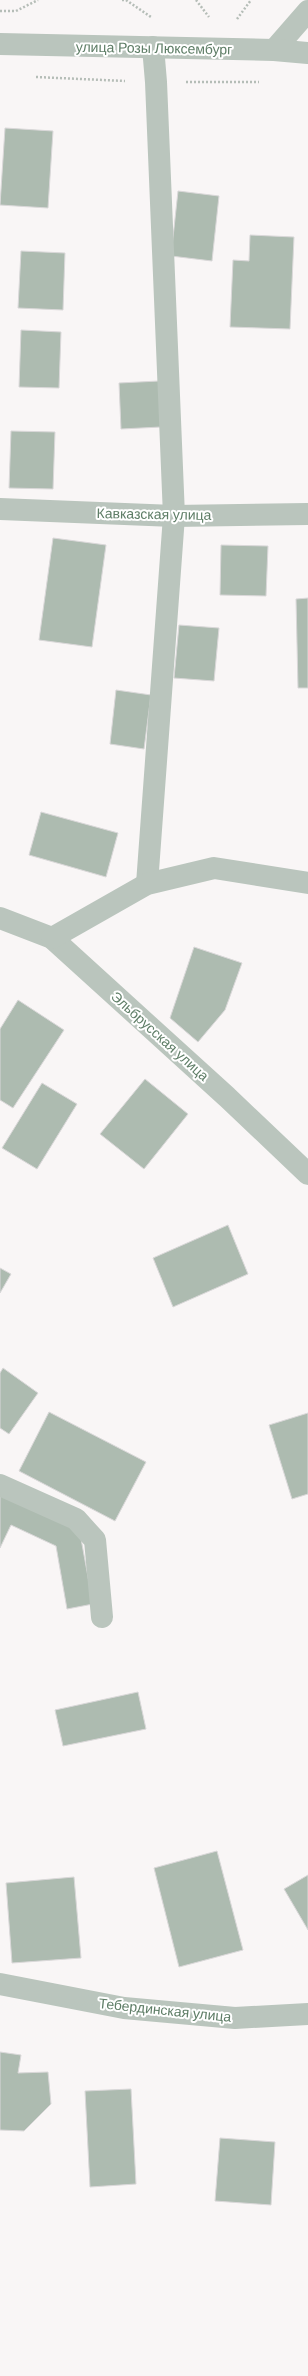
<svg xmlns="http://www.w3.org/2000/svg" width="308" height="2376" viewBox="0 0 308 2376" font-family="'DM Sans',sans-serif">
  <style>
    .building { fill: #adbbb0; stroke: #dad8d9 }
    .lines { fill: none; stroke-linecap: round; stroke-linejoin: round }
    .path { stroke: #b5bdb7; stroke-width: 2.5; stroke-dasharray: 2 2; stroke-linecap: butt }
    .minor { stroke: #bac5bd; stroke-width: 22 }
    .tertiary { stroke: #bac5bd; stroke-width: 22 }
    .labels { text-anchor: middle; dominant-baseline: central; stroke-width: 4; stroke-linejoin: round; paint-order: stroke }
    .street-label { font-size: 14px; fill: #5e7d66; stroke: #fff }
  </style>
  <rect width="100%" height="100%" fill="#f9f6f6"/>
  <g class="building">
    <polygon points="5,128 53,131 48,208 0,205"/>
    <polygon points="178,191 219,196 212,261 171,256"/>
    <polygon points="250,235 294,237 290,329 230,327 233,260 249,261"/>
    <polygon points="21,251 65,253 63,310 18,308"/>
    <polygon points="21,330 61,332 59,388 19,387"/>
    <polygon points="159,381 161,427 121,429 119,383"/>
    <polygon points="11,431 55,432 53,489 9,488"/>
    <polygon points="53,538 106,545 92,647 39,640"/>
    <polygon points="221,545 268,546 266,596 220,595"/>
    <polygon points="308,598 308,688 298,688 296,599"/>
    <polygon points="179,625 219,628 214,681 174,678"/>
    <polygon points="116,690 151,695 144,749 110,744"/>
    <polygon points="41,812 118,833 106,877 29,855"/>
    <polygon points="194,947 242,963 225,1010 198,1042 170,1018"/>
    <polygon points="18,1000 64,1030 13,1108 0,1100 0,1029"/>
    <polygon points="145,1079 188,1114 144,1169 100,1134"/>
    <polygon points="42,1083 77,1104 37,1169 2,1148"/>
    <polygon points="228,1225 248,1274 173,1307 153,1258"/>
    <polygon points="0,1268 11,1274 0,1293"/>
    <polygon points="3,1368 38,1393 9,1434 0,1428 0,1373"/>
    <polygon points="49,1412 146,1462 115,1521 19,1471"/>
    <polygon points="308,1413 308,1494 292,1499 269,1425"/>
    <polygon points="0,1491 79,1528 93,1604 67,1609 56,1546 11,1525 0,1548"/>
    <polygon points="138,1692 146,1729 63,1746 55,1710"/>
    <polygon points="217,1851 243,1950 179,1967 154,1868"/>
    <polygon points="308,1875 308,1930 284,1889"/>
    <polygon points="74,1877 81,1958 12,1963 6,1883"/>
    <polygon points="0,2052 21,2055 18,2073 48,2072 51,2104 24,2131 0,2130"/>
    <polygon points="131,2089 136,2184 90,2187 85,2091"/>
    <polygon points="220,2138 275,2142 271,2205 215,2201"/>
  </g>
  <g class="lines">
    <g class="path">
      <polyline points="122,0 126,0 151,17"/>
      <polyline points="196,0 209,17"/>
      <polyline points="0,11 16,11 38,0"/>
      <polyline points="237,19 251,0"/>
      <polyline points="36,77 125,81"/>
      <polyline points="186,82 259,82"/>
    </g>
    <g class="minor">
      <polyline points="274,50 308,11"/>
      <polyline points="0,509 174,516 308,514"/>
      <polyline points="147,884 174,516 156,82 153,47"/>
      <polyline points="0,918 52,938 227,1097 308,1174"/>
      <polyline points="52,938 147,884 214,868 308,883"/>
      <polyline points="0,1485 76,1519 95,1540 102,1617"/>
      <polyline points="0,1984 124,2008 235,2018 308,2014"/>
    </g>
    <polyline class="tertiary" points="0,44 274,50 308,53"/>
  </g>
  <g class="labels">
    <g class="street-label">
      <text transform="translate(154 48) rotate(1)">улица Розы Люксембург</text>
      <text transform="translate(154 514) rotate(1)">Кавказская улица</text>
      <text transform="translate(160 1036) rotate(42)">Эльбрусская улица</text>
      <text transform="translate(165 2010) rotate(6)">Тебердинская улица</text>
    </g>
  </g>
</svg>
